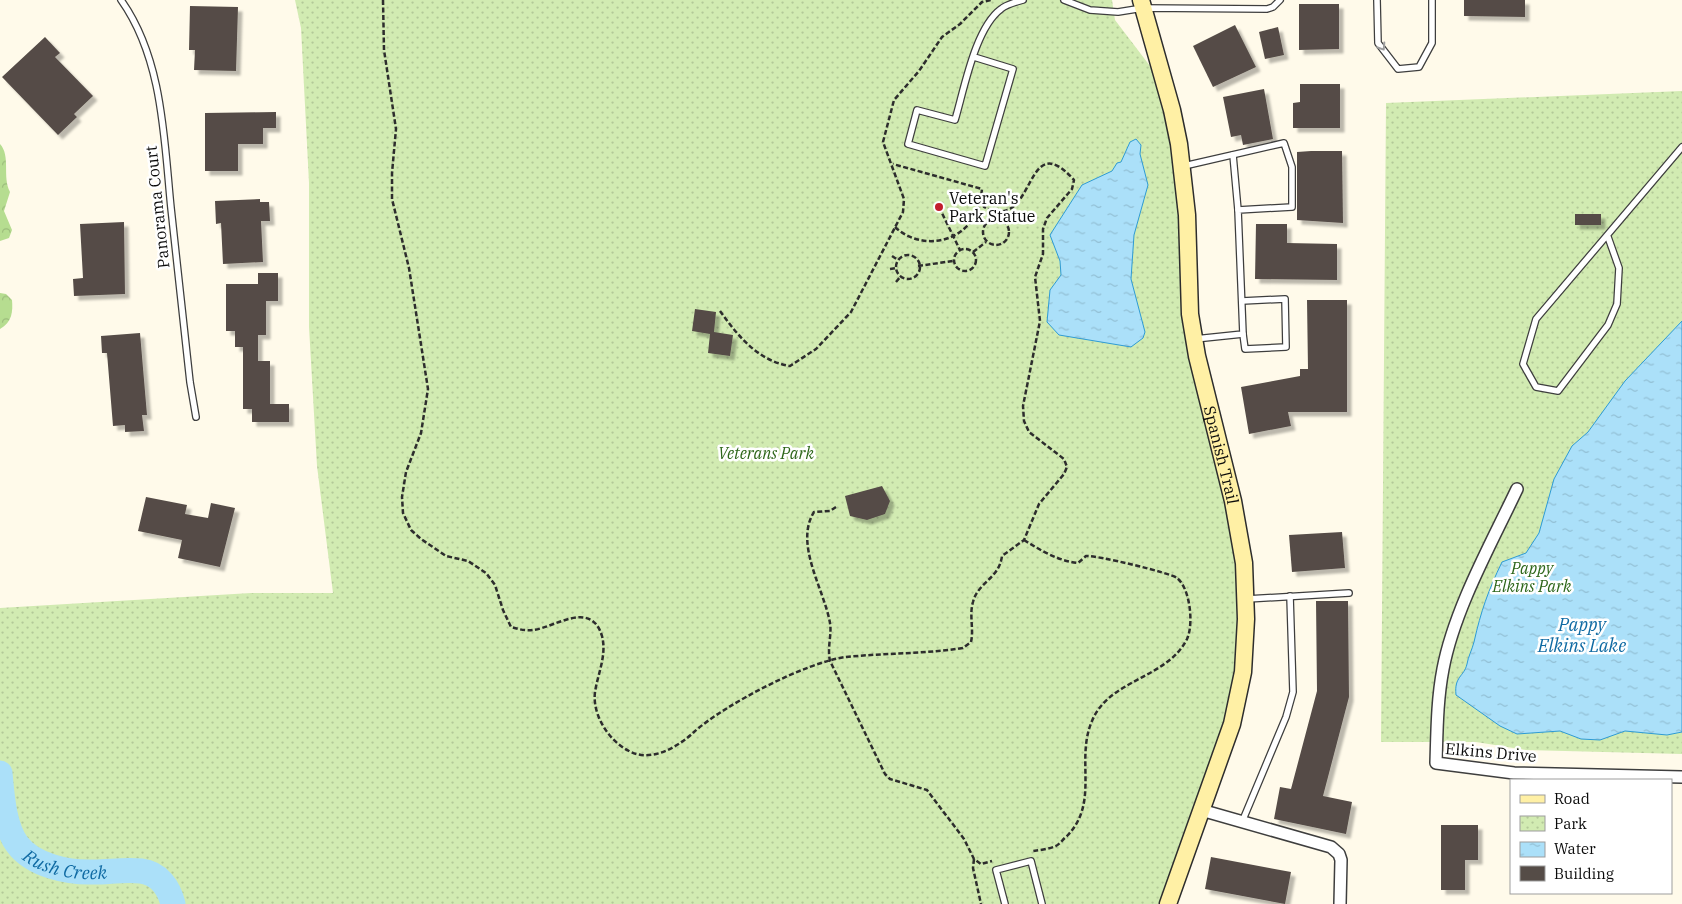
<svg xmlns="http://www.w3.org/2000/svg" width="1682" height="904" viewBox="0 0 1682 904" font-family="'IBM Plex Serif',serif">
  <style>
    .forest { fill: url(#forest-crowns) }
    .park { fill: url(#park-dots) }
    .water { fill: url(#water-ripples); stroke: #2e9bd4 }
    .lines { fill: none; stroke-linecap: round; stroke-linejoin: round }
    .river { stroke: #abe0f9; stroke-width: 25 }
    .building { fill: #554c47; filter: url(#shadow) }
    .lane-casing { stroke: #3e3e3e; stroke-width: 8 }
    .street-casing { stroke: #3e3e3e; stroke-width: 14 }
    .secondary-casing { stroke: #2d2d2d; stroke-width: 19 }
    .path { stroke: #2d2d2d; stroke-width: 2.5; stroke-dasharray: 5 2.5; stroke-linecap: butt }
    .lane { stroke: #fff; stroke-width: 5.5 }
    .street { stroke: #fff; stroke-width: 11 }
    .secondary { stroke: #fff0a5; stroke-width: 16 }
    .oneway { stroke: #9d9d9d }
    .poi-dot { fill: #c21d2d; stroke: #fff; stroke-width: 2 }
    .labels { text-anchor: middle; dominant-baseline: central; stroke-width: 5; stroke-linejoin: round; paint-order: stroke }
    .poi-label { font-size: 16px; fill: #0b0b0b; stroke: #fff; text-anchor: start }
    .street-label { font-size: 16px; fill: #0b0b0b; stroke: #fff }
    .park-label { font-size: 16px; font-style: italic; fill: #2d6619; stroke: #fff }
    .water-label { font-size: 18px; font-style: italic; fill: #0f6aa3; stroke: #fff }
  </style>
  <defs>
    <pattern id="forest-crowns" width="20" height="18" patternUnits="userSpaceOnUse" patternTransform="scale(1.25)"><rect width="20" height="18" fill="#b6dd90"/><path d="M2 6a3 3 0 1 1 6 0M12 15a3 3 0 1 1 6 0" fill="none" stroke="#9bbc7b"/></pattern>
    <pattern id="park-dots" width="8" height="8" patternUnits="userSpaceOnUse" patternTransform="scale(1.25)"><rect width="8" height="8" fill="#d2ebb2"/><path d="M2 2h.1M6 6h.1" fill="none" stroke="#b3c898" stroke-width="1.8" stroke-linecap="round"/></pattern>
    <pattern id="water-ripples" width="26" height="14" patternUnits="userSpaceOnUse" patternTransform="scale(1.25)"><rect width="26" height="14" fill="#abe0f9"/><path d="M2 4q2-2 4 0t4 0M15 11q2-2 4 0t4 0" fill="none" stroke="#92bfd4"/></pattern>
    <filter id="shadow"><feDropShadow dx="4.5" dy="4.5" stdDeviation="1" flood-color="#0004"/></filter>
  </defs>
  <rect width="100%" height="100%" fill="#fffaea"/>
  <g class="forest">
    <path d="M0,144C11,156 2,177 10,192L4,211L12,230L9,238L0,241Z"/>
    <path d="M0,293L6,294L12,300C13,312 12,322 0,329Z"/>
  </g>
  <g class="park">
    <polygon points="295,0 1112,0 1115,20 1166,87 1211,412 1244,563 1232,724 1168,904 0,904 0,608 251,593 333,593 317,466 309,327 309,183 301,28"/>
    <polygon points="1682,91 1682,754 1526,750 1476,742 1381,742 1386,103"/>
  </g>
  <g class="water">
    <polygon points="1136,139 1141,145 1140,154 1148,185 1134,235 1131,279 1145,332 1143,338 1131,347 1059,335 1047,322 1050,290 1061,275 1060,261 1050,235 1082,185 1112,171 1117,163 1121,162 1130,142"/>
    <path d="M1682,321V732L1667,735L1625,731L1600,740L1581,739L1560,731L1517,734L1500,726L1456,695C1454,676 1464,677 1467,664C1468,657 1472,650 1474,642C1481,611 1488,591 1502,562L1526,553L1539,533L1554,479L1572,446L1588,432L1625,381Z"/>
  </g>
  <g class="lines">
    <path class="river" id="s1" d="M0,773C2,795 4,826 17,844C33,866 69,873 94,872C109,872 126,869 141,871C159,873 169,888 173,904"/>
  </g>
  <g class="building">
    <polygon points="1464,0 1525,0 1525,17 1464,16"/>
    <polygon points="1299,4 1339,4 1339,49 1299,50"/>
    <polygon points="190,6 238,7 236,71 194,70 195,50 189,50"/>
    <polygon points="1235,25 1256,67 1213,87 1193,46"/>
    <polygon points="1278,27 1284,55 1265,59 1259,32"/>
    <polygon points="45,37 60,53 55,57 93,96 74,114 77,117 58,135 2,77"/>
    <polygon points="1300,84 1340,84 1340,128 1293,128 1293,103 1300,102"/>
    <polygon points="1264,89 1273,139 1243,145 1241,135 1231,137 1223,97"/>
    <polygon points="276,112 276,128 263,128 263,144 238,144 238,171 205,171 205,113"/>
    <polygon points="1311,151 1342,151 1343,223 1297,220 1297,152"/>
    <polygon points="260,199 260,202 269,202 270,221 261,221 263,262 223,264 221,223 216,224 215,201"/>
    <rect x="1575" y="214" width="26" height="11"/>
    <polygon points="124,222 125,294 74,296 73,279 83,278 80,224"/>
    <polygon points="1256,224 1287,224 1287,243 1337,244 1337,280 1255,279"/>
    <polygon points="258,273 278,273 278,301 266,301 266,335 258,335 258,361 270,361 270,404 289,404 289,422 252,422 252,409 243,409 243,347 235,347 235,331 226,331 226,284 258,284"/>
    <polygon points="1307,300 1347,300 1347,412 1288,412 1291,426 1249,434 1241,387 1300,376 1300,369 1308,369"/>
    <polygon points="695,309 716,312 714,332 733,335 730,356 708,353 710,334 692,331"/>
    <polygon points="140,333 147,415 142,415 144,431 125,432 125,425 113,426 107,353 102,353 101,336"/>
    <polygon points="882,486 890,501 885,514 867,520 850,516 845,496"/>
    <polygon points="146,497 187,505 185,514 208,518 211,503 235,508 220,567 178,558 182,540 138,531"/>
    <polygon points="1342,532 1345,568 1292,572 1289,535"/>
    <polygon points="1316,601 1348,601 1349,697 1323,796 1352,802 1346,834 1274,819 1280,787 1291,789 1317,691"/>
    <polygon points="1441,825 1478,825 1478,860 1465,860 1465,890 1441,890"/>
    <polygon points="1211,857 1291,872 1285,904 1205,889"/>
  </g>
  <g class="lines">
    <defs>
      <g id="lane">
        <path d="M121,0C163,59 164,139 171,208C177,266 184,324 190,382L196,417"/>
        <polyline points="1064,0 1090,10 1118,12 1143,8 1267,9 1273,7 1280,0"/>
        <polyline points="1377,0 1378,43 1398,69 1419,67 1432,43 1432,0"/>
        <path d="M974,57L1013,69L985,166L908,144L917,110L955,120C964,90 975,28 1001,9C1007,4 1016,2 1023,0"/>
        <polyline points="1233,155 1238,210"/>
        <polyline points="1184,166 1284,143 1292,167 1292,207 1238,210 1243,334 1195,339"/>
        <polyline points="1608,237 1619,268 1617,304 1608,325 1558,391 1536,387 1523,364 1536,319 1682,147"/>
        <polyline points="1242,301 1285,299 1286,347 1245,349 1243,334"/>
        <polyline points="1247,599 1349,593"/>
        <polyline points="1242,822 1286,717 1293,692 1290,596"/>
        <polyline points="1005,904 996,870 1031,861 1042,904"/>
      </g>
      <g id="street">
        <path d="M1517,489C1491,544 1454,610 1443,669C1437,700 1437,732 1436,763L1514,773L1682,777"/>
        <polyline points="1201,810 1331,847 1339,854 1341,860 1340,904"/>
      </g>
      <g id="secondary">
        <path id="s2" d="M1141,0L1172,110L1179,144L1187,215L1190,314L1197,356L1233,501L1244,563L1246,619L1243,672L1232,724L1168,904"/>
      </g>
    </defs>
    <use href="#lane" class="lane-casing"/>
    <use href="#street" class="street-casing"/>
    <use href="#secondary" class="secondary-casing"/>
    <g class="path">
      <path d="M383,0L384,50L396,129L392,173V199L409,268L428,389L421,433L406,472L402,497L403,513L411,530L421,539L446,556L468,561L486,573L495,585L503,610L511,627C518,629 525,631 533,630C554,628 591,599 602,636C607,655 598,673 595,692C592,715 609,741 629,751C651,763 678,747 694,732C724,705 806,662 846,657C885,653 924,654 963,648L971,642C974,629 969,615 973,602C978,582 999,579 1002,556L1024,540L1039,504L1064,474L1067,467L1064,459L1029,432L1024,421L1023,406L1040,321L1035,277L1043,254V229L1047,218L1072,189L1074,180C1023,123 1037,235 984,207L981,197L982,189L893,164"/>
      <polyline points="939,207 960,250"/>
      <circle cx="996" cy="232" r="13"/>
      <path d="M895,227C915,246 948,246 967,226C974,219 977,210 982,202"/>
      <circle cx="965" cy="260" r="11"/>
      <polyline points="973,252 986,242"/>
      <circle cx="908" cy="267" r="12"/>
      <polyline points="892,256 898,260"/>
      <polyline points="918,266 953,261"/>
      <polyline points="890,269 896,268"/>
      <polyline points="896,282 901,276"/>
      <path d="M720,311C738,336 758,361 790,366L816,349L851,312L903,212L904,199L883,142L894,100L919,71L942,37L960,24L982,2L991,0"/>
      <path d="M836,507L830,511L814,512C794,544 824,589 830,623C832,635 827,647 830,661L885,774L890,779L927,790L964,839L974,859L981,864L992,861"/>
      <path d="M1024,540C1040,550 1058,561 1078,563L1086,556C1096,555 1171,573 1177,578C1190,588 1194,624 1187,639C1167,679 1109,679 1092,721C1075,760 1100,802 1067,836C1063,839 1060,844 1056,846C1049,849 1040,850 1033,851"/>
      <polyline points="974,859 973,868 981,904"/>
    </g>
    <use href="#lane" class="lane"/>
    <use href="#street" class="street"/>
    <use href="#secondary" class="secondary"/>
  </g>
  <defs><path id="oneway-chevron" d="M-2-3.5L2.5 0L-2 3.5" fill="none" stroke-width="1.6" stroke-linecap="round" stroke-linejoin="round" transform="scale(1.25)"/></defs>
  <use class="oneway" href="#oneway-chevron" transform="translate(1382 47) rotate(57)"/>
  <circle class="poi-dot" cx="939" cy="207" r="5"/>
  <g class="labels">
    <g class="poi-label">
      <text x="949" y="198">Veteran's<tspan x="949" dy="18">Park Statue</tspan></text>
    </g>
    <g class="street-label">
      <text transform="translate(157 207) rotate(-96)">Panorama Court</text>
      <text stroke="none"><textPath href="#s2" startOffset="464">Spanish Trail</textPath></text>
      <text transform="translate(1491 752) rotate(5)">Elkins Drive</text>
    </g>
    <g class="park-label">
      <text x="766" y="453">Veterans Park</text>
      <text x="1532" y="568">Pappy<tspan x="1532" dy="18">Elkins Park</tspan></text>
    </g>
    <g class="water-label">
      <text x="1582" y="624">Pappy<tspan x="1582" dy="21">Elkins Lake</tspan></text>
      <text stroke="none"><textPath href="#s1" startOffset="129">Rush Creek</textPath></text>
    </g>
  </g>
  <rect x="1510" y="779" width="162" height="115" fill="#ffffff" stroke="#9d9d9d"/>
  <rect x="1520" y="795" width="25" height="8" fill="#fff0a5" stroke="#9d9d9d"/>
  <text x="1554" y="804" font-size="15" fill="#0b0b0b">Road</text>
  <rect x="1520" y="816" width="25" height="15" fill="url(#park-dots)" stroke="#9d9d9d"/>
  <text x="1554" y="829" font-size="15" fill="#0b0b0b">Park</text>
  <rect x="1520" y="842" width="25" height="15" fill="url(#water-ripples)" stroke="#9d9d9d"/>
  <text x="1554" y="854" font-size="15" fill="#0b0b0b">Water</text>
  <rect x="1520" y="866" width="25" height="15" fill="#554c47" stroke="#9d9d9d"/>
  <text x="1554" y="879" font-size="15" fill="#0b0b0b">Building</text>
</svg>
